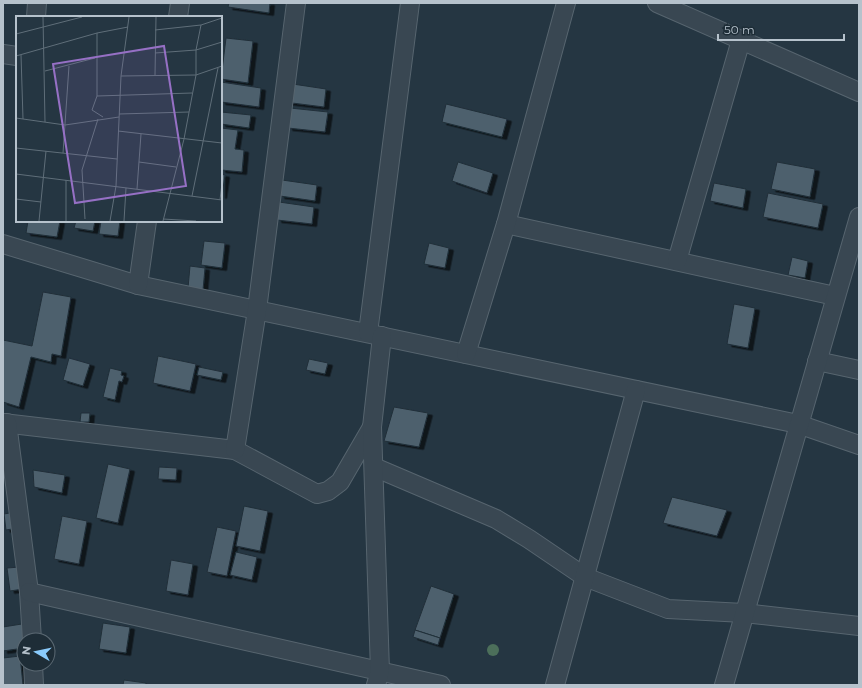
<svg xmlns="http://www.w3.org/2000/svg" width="862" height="688" viewBox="0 0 862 688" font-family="Montserrat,sans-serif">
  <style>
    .building { fill: #4d606d; stroke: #202f39; filter: url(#shadow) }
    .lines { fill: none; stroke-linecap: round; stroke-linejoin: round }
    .minor-casing { stroke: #57656f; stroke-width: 20 }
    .minor { stroke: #394752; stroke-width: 18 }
    .tree { fill: #4c6f5a }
    .inset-road { fill: none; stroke: #5f6e79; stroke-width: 1 }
    .view { fill: #9670c5; fill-opacity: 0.15; stroke: #9670c5; stroke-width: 2 }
    .inset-edge { fill: none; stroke: #b6c2cc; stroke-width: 2 }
  </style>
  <defs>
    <filter id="shadow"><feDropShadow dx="4.5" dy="2.5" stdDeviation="0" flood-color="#0009"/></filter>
  </defs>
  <rect width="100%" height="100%" fill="#253642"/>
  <g class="building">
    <polygon points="229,3 270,3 269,13 228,7"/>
    <polygon points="226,38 253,41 248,83 221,79"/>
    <polygon points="221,82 261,88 259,107 221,102"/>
    <polygon points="286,83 326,89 324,107 284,102"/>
    <polygon points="446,104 507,119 502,137 442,122"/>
    <polygon points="290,108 328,112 325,132 288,128"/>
    <polygon points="221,112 251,115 249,128 221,124"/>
    <polygon points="221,128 238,130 235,149 244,150 242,172 221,170"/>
    <polygon points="458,162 493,173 487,193 452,181"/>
    <polygon points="777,162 815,169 810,197 771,189"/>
    <polygon points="221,174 225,175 222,196 221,196"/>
    <polygon points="282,180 317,185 315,201 280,196"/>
    <polygon points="714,183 746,189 743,208 710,201"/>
    <polygon points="768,193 823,204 818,228 763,217"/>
    <polygon points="279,202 314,207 312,224 277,220"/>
    <polygon points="28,221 60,221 57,237 26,233"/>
    <polygon points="76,221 95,221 93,231 74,228"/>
    <polygon points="101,221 120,221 118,236 99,234"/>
    <polygon points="204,241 225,243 222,268 201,265"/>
    <polygon points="429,243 449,248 445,268 424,264"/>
    <polygon points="792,257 808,261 805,278 788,275"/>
    <polygon points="190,266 205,268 203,290 188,288"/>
    <polygon points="43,292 71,297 61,356 52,354 51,362 31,357 19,407 3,402 3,340 32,346"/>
    <polygon points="734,304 755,308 748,348 727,344"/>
    <polygon points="158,356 196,364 190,391 153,383"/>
    <polygon points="69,358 90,364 83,386 63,380"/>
    <polygon points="309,359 328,363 325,374 306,370"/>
    <polygon points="199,367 223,372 221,380 197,375"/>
    <polygon points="110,368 122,371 121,375 124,376 122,382 119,381 115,400 103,397"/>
    <polygon points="394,407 428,413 419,447 384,441"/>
    <polygon points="81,413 90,413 89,422 80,422"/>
    <polygon points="108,464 130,469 118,523 96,518"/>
    <polygon points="159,467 177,468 176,480 158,479"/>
    <polygon points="33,470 65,475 62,493 34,487"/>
    <polygon points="672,497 727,510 717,536 663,523"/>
    <polygon points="244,506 268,511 260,551 236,546"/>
    <polygon points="15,512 18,528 6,530 4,514"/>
    <polygon points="62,516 87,521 79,564 54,559"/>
    <polygon points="217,527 236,531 227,576 207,572"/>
    <polygon points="236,552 257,557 252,580 230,575"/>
    <polygon points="171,560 193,564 188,595 166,591"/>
    <polygon points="20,567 23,589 10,591 7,568"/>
    <polygon points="431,586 454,594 440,638 415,630"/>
    <polygon points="28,623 24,648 3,651 3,627"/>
    <polygon points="103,623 130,627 126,653 99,649"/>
    <polygon points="415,630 440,638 438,645 413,637"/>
    <polygon points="20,656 23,685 3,685 3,658"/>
    <polygon points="124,680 146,683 146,685 123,685"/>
  </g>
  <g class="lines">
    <defs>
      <g id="minor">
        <polyline points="657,3 859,92"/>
        <polyline points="36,17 37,3"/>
        <polyline points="178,17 180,3"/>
        <polyline points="3,54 17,56"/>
        <polyline points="506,224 835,296"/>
        <polyline points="3,244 138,285 798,424 859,445"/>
        <polyline points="677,261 741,40"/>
        <polyline points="138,285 147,221"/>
        <polyline points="368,333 410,3"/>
        <polyline points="466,354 506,224 566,3"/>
        <polyline points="817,361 859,370"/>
        <polyline points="3,423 235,450 317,494 328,491 340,482 372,427"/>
        <polyline points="7,423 29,592 32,640"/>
        <polyline points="235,450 257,310 296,3"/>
        <polyline points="374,467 496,519 529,539 585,577 668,609 744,613 859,626"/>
        <polyline points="29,592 441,685"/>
        <polyline points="33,664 34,685"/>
        <polyline points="376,685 380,671 372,427 382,336"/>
        <polyline points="555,685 636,390"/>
        <polyline points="724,685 859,217"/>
      </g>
    </defs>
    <use href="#minor" class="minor-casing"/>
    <use href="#minor" class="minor"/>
  </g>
  <circle class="tree" cx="493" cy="650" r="6"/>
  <g transform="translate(16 16)">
    <rect width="206" height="206" fill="#253642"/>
    <path class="inset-road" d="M27,1L29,106M139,14L185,9L206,2M81,17V80L76,94L87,101M0,18L66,1M139,37L180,34L206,26M5,39L7,103M0,40L81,17L112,11M29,55L79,42M139,59L140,1M105,60L180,59L206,50M81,80L176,77M103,98L173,96M0,102L49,109L103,101M102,115L206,127M0,132L101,143M47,137L53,50M123,146L160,151M0,158L206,184M50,164V205M121,173L125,118M176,180L202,52M0,183L25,186M204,184L206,167M69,203L66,154L82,103M147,203L180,205M23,205L30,135M94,205L100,170L105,60L113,1M108,205L110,172M147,205L168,123L180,59V34L185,9"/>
    <path class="view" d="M148,30L170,170L59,187L37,48Z"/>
    <rect width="206" height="206" class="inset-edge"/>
  </g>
  <rect width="862" height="688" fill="none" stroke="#b6c2cc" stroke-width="8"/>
  <g transform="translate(36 652) rotate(279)"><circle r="19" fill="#1e2d37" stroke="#5b6973"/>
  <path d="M0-3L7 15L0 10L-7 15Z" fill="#8acbfc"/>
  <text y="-6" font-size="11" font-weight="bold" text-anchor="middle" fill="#b6c2cc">N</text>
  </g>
  <path d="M718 34v6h126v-6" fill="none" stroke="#b6c2cc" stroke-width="2"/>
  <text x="724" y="34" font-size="12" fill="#b6c2cc" stroke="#1e2d37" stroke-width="3" paint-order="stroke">50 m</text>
</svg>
